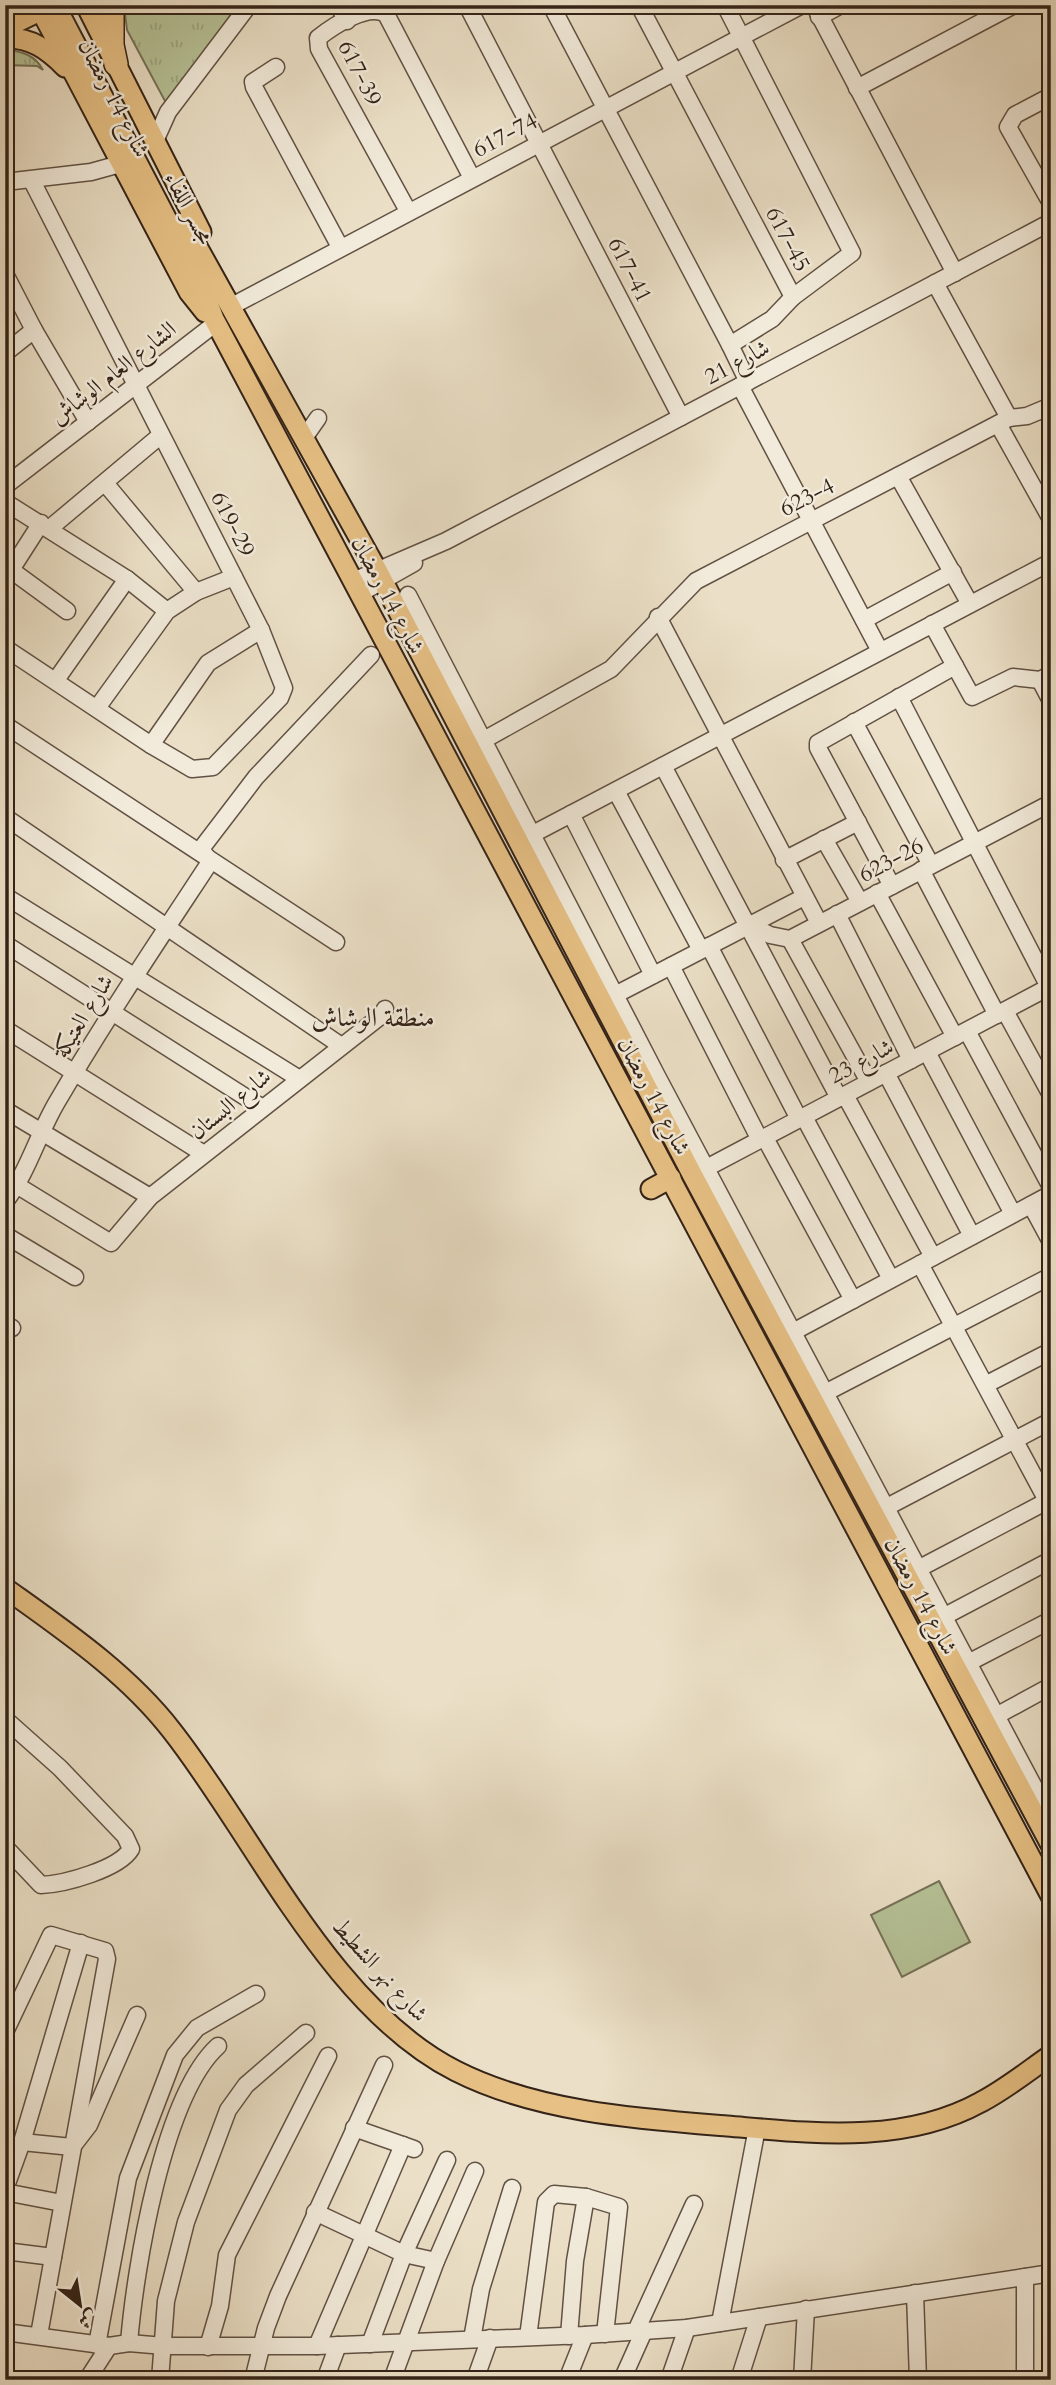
<svg xmlns="http://www.w3.org/2000/svg" width="1056" height="2385" viewBox="0 0 1056 2385" font-family="Cardo,Amiri,serif">
  <style>
    .grass { fill: url(#grass-tufts); stroke: #757258; stroke-width: 2 }
    .pitch { fill: #b6c297; stroke: #757258; stroke-width: 2 }
    .lines { fill: none; stroke-linecap: round; stroke-linejoin: round }
    .minor-casing { stroke: #625244; stroke-width: 19 }
    .major-casing { stroke: #342318; stroke-width: 23 }
    .highway-casing { stroke: #342318; stroke-width: 26 }
    .minor { stroke: #f2ebdb; stroke-width: 16 }
    .major { stroke: #e6c084; stroke-width: 19 }
    .highway { stroke: #e6c084; stroke-width: 23 }
    .labels { text-anchor: middle; dominant-baseline: central; stroke-width: 5; stroke-linejoin: round; paint-order: stroke }
    .street-label { font-size: 23px; fill: #342318; stroke: #f2ebdb }
    .quarter-label { font-size: 26px; fill: #342318; stroke: #f2ebdb }
  </style>
  <defs>
    <pattern id="grass-tufts" width="24" height="20" patternUnits="userSpaceOnUse" patternTransform="scale(1.75)"><rect width="24" height="20" fill="#b6c297"/><path d="M3 7l-1-3M5 7V3M7 7l1-3M15 17l-1-3M17 17v-4M19 17l1-3" fill="none" stroke="#9da681"/></pattern>
  </defs>
  <rect width="100%" height="100%" fill="#ebe0c7"/>
  <filter id="stains"><feTurbulence type="fractalNoise" baseFrequency=".00286" numOctaves="4"/><feColorMatrix values="0 0 0 0 .2 0 0 0 0 .09 0 0 0 0 .02 0 0 0 .5 -.17"/></filter>
  <radialGradient id="worn" r=".72"><stop offset=".6" stop-color="#630" stop-opacity="0"/><stop offset="1" stop-color="#630" stop-opacity=".3"/></radialGradient>
  <g class="grass">
    <polygon points="124,5 238,5 166,103 127,30"/>
    <path d="M5,50C22,51 35,55 43,70L37,66L5,65Z"/>
  </g>
  <polygon class="pitch" points="939,1881 970,1942 902,1977 871,1915"/>
  <g class="lines">
    <defs>
      <g id="minor">
        <polyline points="338,5 347,21"/>
        <polyline points="467,5 681,417"/>
        <polyline points="551,5 730,345 772,319 793,297"/>
        <polyline points="639,5 793,297 852,253 725,5"/>
        <polyline points="814,5 955,273"/>
        <polyline points="819,17 841,5"/>
        <polyline points="276,67 253,82 254,87 340,247"/>
        <polyline points="857,88 1014,5"/>
        <polyline points="1051,96 1015,115 1008,127 1051,203"/>
        <polyline points="155,141 168,112 249,5"/>
        <polyline points="5,182 91,172 120,164"/>
        <path d="M408,211L319,49L318,38C333,26 368,3 386,14L472,178"/>
        <polyline points="5,274 34,330 88,422"/>
        <polyline points="935,283 1009,418"/>
        <polyline points="230,307 802,5"/>
        <polyline points="730,345 748,382"/>
        <polyline points="5,353 34,330"/>
        <polyline points="740,386 880,651"/>
        <polyline points="998,424 1051,519"/>
        <polyline points="304,438 318,418"/>
        <polyline points="898,476 970,604"/>
        <polyline points="105,483 196,592"/>
        <polyline points="5,486 216,323"/>
        <polyline points="5,502 127,579 167,611"/>
        <polyline points="50,528 161,435"/>
        <polyline points="11,570 67,611"/>
        <polyline points="5,579 41,523"/>
        <polyline points="353,581 446,541 1051,222"/>
        <polyline points="359,594 414,563"/>
        <polyline points="408,595 657,1076 1051,1819"/>
        <polyline points="658,617 819,923"/>
        <polyline points="864,620 953,572"/>
        <polyline points="932,624 972,697 1013,677 1040,680 1051,674"/>
        <polyline points="5,648 151,745 192,769 213,767 280,698 284,688 261,630 32,181"/>
        <polyline points="56,680 127,579"/>
        <polyline points="1040,680 1051,701"/>
        <polyline points="899,697 1049,987"/>
        <polyline points="97,708 167,611 196,592 234,577"/>
        <polyline points="854,722 931,865"/>
        <polyline points="5,725 336,942"/>
        <polyline points="482,741 611,669 696,581 1009,418 1027,416 1051,406"/>
        <polyline points="151,745 208,663 261,630"/>
        <polyline points="663,766 839,1098"/>
        <polyline points="616,791 701,950"/>
        <polyline points="571,814 653,975"/>
        <polyline points="5,817 340,1045"/>
        <polyline points="531,835 1051,562"/>
        <polyline points="824,839 860,902"/>
        <polyline points="209,860 201,849 256,777 371,655"/>
        <polyline points="784,860 858,822"/>
        <polyline points="921,870 997,1015"/>
        <polyline points="892,886 818,748 818,743 955,666"/>
        <polyline points="877,893 955,1037"/>
        <polyline points="5,896 298,1078"/>
        <polyline points="837,914 911,1060"/>
        <polyline points="749,925 770,935 790,939 1051,803"/>
        <polyline points="790,939 869,1082"/>
        <polyline points="5,944 261,1107"/>
        <polyline points="709,946 799,1119"/>
        <polyline points="671,966 760,1140"/>
        <polyline points="615,995 804,897"/>
        <polyline points="1005,1011 1051,1095"/>
        <polyline points="5,1029 204,1154"/>
        <polyline points="967,1031 1051,1187"/>
        <polyline points="927,1052 1013,1214"/>
        <polyline points="886,1073 972,1236"/>
        <polyline points="845,1095 933,1257"/>
        <polyline points="5,1110 150,1197"/>
        <polyline points="804,1117 891,1279"/>
        <polyline points="765,1138 853,1300"/>
        <polyline points="697,1173 1051,986"/>
        <polyline points="5,1178 111,1243 150,1197 382,1015 385,1009"/>
        <path d="M5,1202C28,1172 38,1134 57,1102C105,1020 158,941 210,862"/>
        <polyline points="1031,1205 1051,1242"/>
        <polyline points="5,1235 75,1277"/>
        <polyline points="920,1264 1051,1508"/>
        <polyline points="5,1324 12,1328"/>
        <polyline points="793,1332 1051,1194"/>
        <polyline points="987,1384 1051,1351"/>
        <polyline points="825,1393 1051,1276"/>
        <polyline points="885,1508 1051,1421"/>
        <polyline points="918,1569 1051,1499"/>
        <polyline points="943,1617 1051,1560"/>
        <polyline points="968,1663 1051,1620"/>
        <polyline points="996,1716 1051,1686"/>
        <path d="M5,1719L60,1768L125,1836L131,1849C119,1869 65,1884 41,1885L5,1847"/>
        <polyline points="5,2032 51,1935 105,1951 107,1959 39,2335"/>
        <polyline points="354,2128 414,2149"/>
        <polyline points="22,2142 72,2147 89,2125 137,2015"/>
        <polyline points="5,2189 22,2142 81,1943"/>
        <polyline points="5,2192 62,2203"/>
        <polyline points="315,2212 404,2254 436,2261"/>
        <polyline points="5,2251 53,2257"/>
        <polyline points="1025,2277 1025,2380"/>
        <polyline points="915,2293 918,2380"/>
        <polyline points="720,2323 757,2128"/>
        <polyline points="636,2331 694,2204"/>
        <polyline points="5,2332 109,2346 129,2343 164,2346 317,2346 585,2335 687,2328 1051,2273"/>
        <polyline points="569,2336 575,2261 586,2197"/>
        <polyline points="528,2337 546,2202 554,2194 586,2197 619,2207 605,2334"/>
        <polyline points="472,2339 481,2289 512,2188"/>
        <path d="M129,2343C135,2269 163,2096 218,2046"/>
        <polyline points="370,2344 404,2254 447,2160"/>
        <polyline points="97,2345 128,2178 175,2055 197,2028 256,1994"/>
        <polyline points="317,2346 403,2145"/>
        <polyline points="208,2347 220,2306 227,2255 328,2056"/>
        <polyline points="87,2380 109,2346"/>
        <polyline points="160,2380 166,2301 186,2222 228,2110 246,2085 306,2033"/>
        <polyline points="253,2380 266,2328 278,2296 384,2065"/>
        <polyline points="325,2380 338,2345"/>
        <polyline points="392,2380 436,2261 475,2171"/>
        <polyline points="475,2380 490,2338"/>
        <polyline points="567,2380 585,2335"/>
        <polyline points="622,2380 644,2331"/>
        <polyline points="669,2380 687,2328"/>
        <polyline points="739,2380 759,2317"/>
        <polyline points="802,2380 806,2309"/>
      </g>
      <g id="major">
        <polyline points="38,5 189,292 205,312"/>
        <polyline points="55,5 201,285 214,319 1051,1896"/>
        <polyline points="86,5 201,232"/>
        <polyline points="5,9 11,5"/>
        <polyline points="5,28 48,7"/>
        <path d="M5,38C31,37 48,50 65,67"/>
        <polyline points="184,223 377,570 693,1176 1051,1845"/>
        <polyline points="651,1189 671,1178"/>
        <path d="M5,1588C65,1631 127,1673 172,1731C256,1838 331,2008 456,2071C537,2112 638,2119 727,2126C811,2133 903,2145 981,2102C1006,2089 1028,2071 1051,2055"/>
      </g>
      <polyline id="highway" points="112,5 112,45 116,64"/>
    </defs>
    <use href="#minor" class="minor-casing"/>
    <use href="#major" class="major-casing"/>
    <use href="#highway" class="highway-casing"/>
    <use href="#minor" class="minor"/>
    <use href="#major" class="major"/>
    <use href="#highway" class="highway"/>
  </g>
  <g class="labels">
    <g class="street-label">
      <text transform="translate(360 73) rotate(63)">617-39</text>
      <text transform="translate(114 98) rotate(63)">شارع 14 رمضان</text>
      <text transform="translate(505 135) rotate(-28)">617-74</text>
      <text transform="translate(189 208) rotate(62)">مجسر اللقاء</text>
      <text transform="translate(788 239) rotate(62)">617-45</text>
      <text transform="translate(630 270) rotate(63)">617-41</text>
      <text transform="translate(737 362) rotate(-28)">شارع 21</text>
      <text transform="translate(113 373) rotate(-38)">الشارع العام الوشاش</text>
      <text transform="translate(807 497) rotate(-27)">623-4</text>
      <text transform="translate(233 524) rotate(63)">619-29</text>
      <text transform="translate(388 595) rotate(62)">شارع 14 رمضان</text>
      <text transform="translate(891 860) rotate(-28)">623-26</text>
      <text transform="translate(83 1016) rotate(-58)">شارع العتيکة</text>
      <text transform="translate(861 1061) rotate(-28)">شارع 23</text>
      <text transform="translate(654 1096) rotate(62)">شارع 14 رمضان</text>
      <text transform="translate(230 1104) rotate(-39)">شارع البستان</text>
      <text transform="translate(921 1596) rotate(62)">شارع 14 رمضان</text>
      <text transform="translate(380 1970) rotate(48)">شارع نهر الشطيط</text>
    </g>
    <g class="quarter-label">
      <text x="373" y="1017">منطقة الوشاش</text>
    </g>
  </g>
  <rect width="1056" height="2385" fill="none" stroke="#ebe0c7" stroke-width="28"/>
  <rect x="7" y="7" width="1042" height="2371" fill="none" stroke="#342318" stroke-width="3.5"/>
  <rect x="14" y="14" width="1028" height="2357" fill="none" stroke="#342318" stroke-width="2"/>
  <g transform="translate(80 2305) rotate(150)" stroke="#f2ebdb" stroke-width="5" paint-order="stroke">
  <path d="M0-5L12 26L0 18L-12 26Z" fill="#342318"/>
  <text y="-10" font-size="19" font-weight="bold" text-anchor="middle" fill="#342318">ش</text>
  </g>
  <rect width="100%" height="100%" filter="url(#stains)"/>
  <rect width="100%" height="100%" fill="url(#worn)"/>
</svg>
